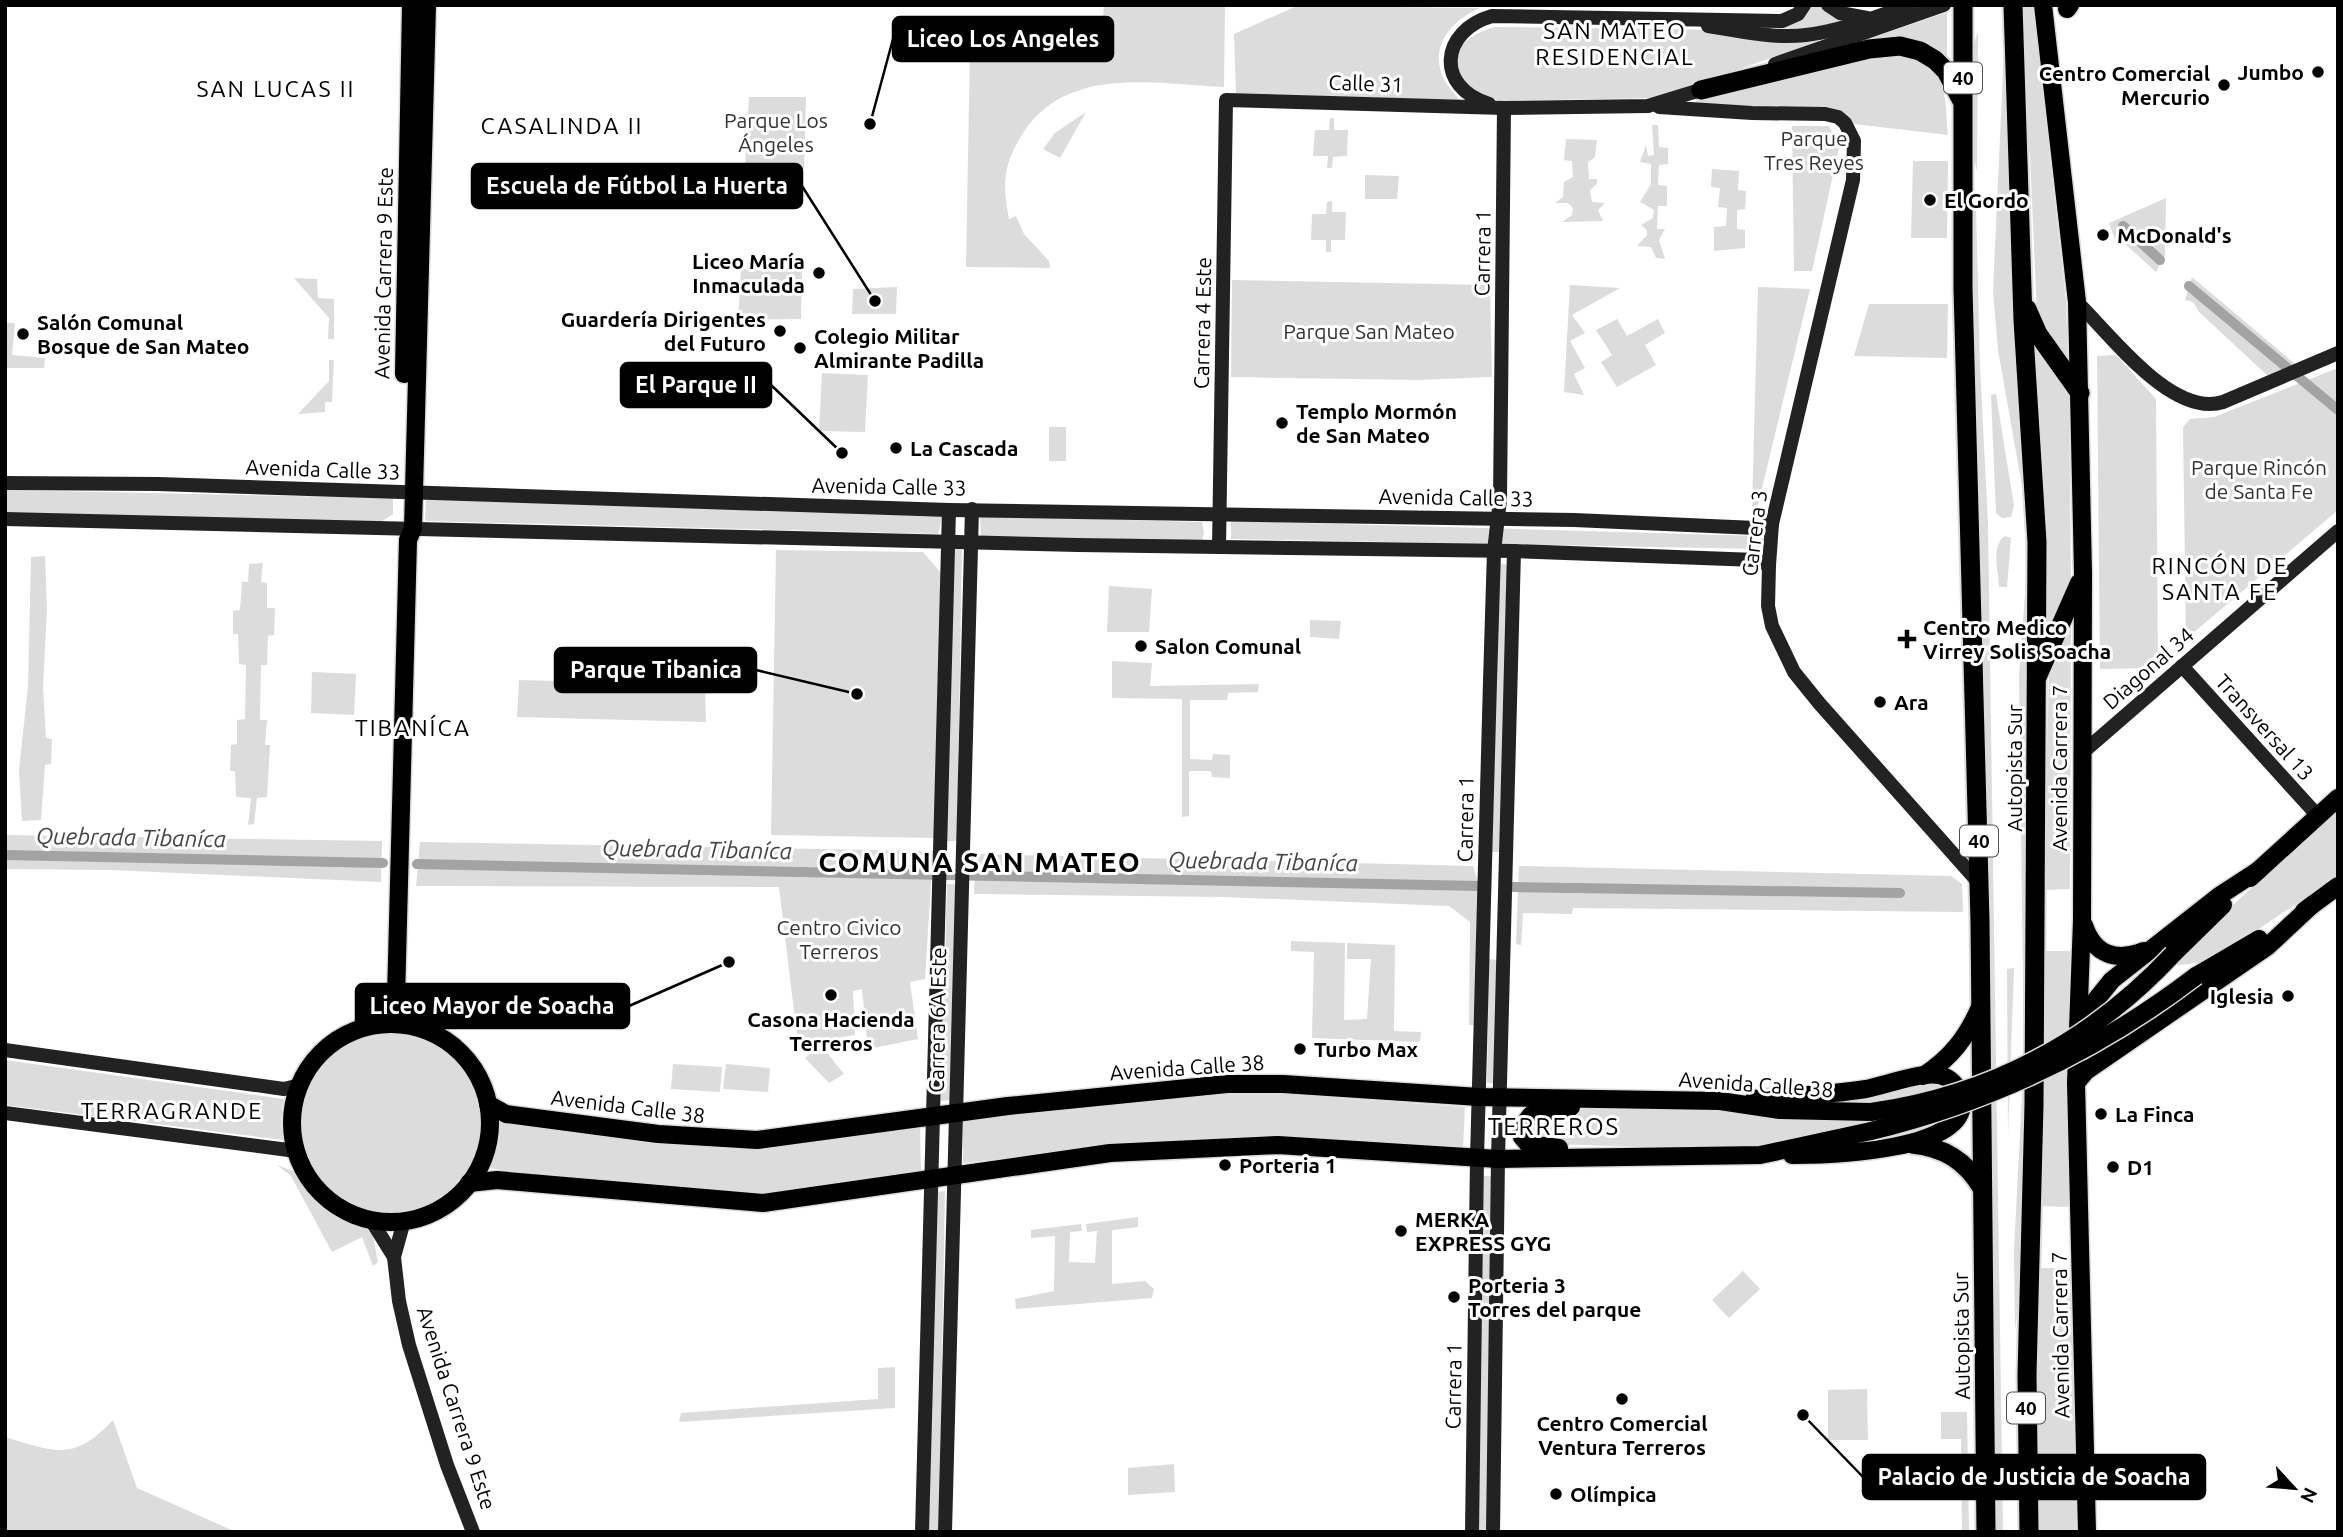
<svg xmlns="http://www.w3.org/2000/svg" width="2343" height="1537" viewBox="0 0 2343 1537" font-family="Ubuntu,sans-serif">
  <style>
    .green { fill: #dcdcdc }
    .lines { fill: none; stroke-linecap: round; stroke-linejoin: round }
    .canal { stroke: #a3a3a3; stroke-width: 10 }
    .primary-casing { stroke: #dbdbdb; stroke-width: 21 }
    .highway-casing { stroke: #dbdbdb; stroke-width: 23 }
    .secondary { stroke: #222; stroke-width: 14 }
    .primary { stroke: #000; stroke-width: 18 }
    .highway { stroke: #000; stroke-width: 19 }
    .primary-bridge-casing { stroke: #dbdbdb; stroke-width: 21; stroke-linecap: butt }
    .primary-bridge { stroke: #000; stroke-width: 18 }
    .poi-dot { fill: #000; stroke: #fff; stroke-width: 2.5 }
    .labels { text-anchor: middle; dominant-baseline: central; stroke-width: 6; stroke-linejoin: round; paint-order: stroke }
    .shield { fill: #fff; stroke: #4c4c4c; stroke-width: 2 }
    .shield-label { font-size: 19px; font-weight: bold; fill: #000 }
    .poi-label { font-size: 21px; font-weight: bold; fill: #000; stroke: #fff; text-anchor: start }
    .street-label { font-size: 21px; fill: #000; stroke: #fff }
    .park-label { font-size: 21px; fill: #333; stroke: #fff }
    .neighbourhood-label { font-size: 23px; letter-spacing: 2px; fill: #000; stroke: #fff }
    .water-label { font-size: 23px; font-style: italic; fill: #444; stroke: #fff }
    .quarter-label { font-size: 24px; letter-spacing: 2px; fill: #000; stroke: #fff }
    .district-label { font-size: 28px; font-weight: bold; letter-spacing: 2px; fill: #000; stroke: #fff }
    .leader { fill: none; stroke: #000; stroke-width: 2.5 }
    .callout-dot { fill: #000; stroke: #fff; stroke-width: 2.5 }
    .callout { fill: #000; stroke: #000; stroke-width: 2.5 }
    .callout-label { font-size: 23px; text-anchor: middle; font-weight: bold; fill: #fff }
  </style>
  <rect width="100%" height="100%" fill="#fff"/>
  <g class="green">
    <path d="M1104,5H1225L1224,87C1155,84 1067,65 1023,133C1003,165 1002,182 1009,219L1016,216L1024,234L1049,261L1050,268L966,267L970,46L1101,50Z"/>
    <path d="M1809,5H1821L1847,19C1807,33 1773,29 1732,24L1782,26Z"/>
    <polygon points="2006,5 2030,514 2025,1258 2015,1330 2014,1250 2024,1057 2019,677 2027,565 2022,486 1998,350 1993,291"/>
    <polygon points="2020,5 2033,5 2066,301 2068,364 2037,315 2030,155 2024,130"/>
    <path d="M1297,6L1480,8C1436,28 1424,65 1460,100L1236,94L1234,34Z"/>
    <polygon points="1947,12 1947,64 1937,53 1827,53"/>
    <path d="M1494,27L1684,29L1722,31L1780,42L1821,41L1654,98L1500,101C1449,86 1436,45 1494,27Z"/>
    <path d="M1978,32L1977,171C1965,132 1962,70 1978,32Z"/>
    <path d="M1903,52C1949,75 1944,86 1948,135L1686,104Z"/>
    <polygon points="749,97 806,97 804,169 745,167"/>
    <polygon points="1086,112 1060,158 1043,149 1055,133"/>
    <polygon points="1330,118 1334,118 1334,130 1348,130 1347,156 1333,157 1332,168 1327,168 1328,156 1313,156 1315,130 1329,130"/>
    <polygon points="1652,125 1658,125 1659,147 1668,148 1668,164 1659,165 1658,185 1667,186 1667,206 1658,206 1657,229 1665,229 1659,240 1665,259 1656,258 1651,247 1637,246 1647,235 1647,230 1641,225 1653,218 1654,210 1640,202 1651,184 1651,164 1640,162 1646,145 1648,156 1654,155"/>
    <polygon points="1792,126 1829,126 1839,147 1812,271 1794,271"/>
    <polygon points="1566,139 1597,140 1595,157 1588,162 1589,179 1597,179 1597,184 1590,190 1592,202 1605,203 1598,210 1603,221 1562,222 1572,215 1573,208 1568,203 1555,203 1563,197 1564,182 1573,177 1572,161 1564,160"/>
    <polygon points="1913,161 1948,161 1947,238 1911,238"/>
    <polygon points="1712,169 1739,171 1738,190 1746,191 1745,209 1737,210 1737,229 1745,230 1745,248 1714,251 1714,227 1726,226 1727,208 1718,207 1720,188 1711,187"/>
    <polygon points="1365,175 1399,176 1397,199 1365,199"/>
    <polygon points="1969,183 1976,207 1980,365 1988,524 2003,1532 1993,1532"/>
    <polygon points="2166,198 2165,255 2156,272 2124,243 2117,245 2109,223"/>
    <polygon points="1332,201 1332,212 1346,212 1345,240 1331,240 1331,252 1326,252 1326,240 1311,240 1312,214 1326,214 1327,202"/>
    <polygon points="741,269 802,270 801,319 738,320"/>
    <polygon points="2192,277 2295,364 2268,376 2199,312 2193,302 2185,300"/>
    <polygon points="294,278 317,279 318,298 334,299 334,339 328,339 329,318"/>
    <polygon points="1232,280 1490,285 1492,377 1418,380 1231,377"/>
    <polygon points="1570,285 1620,288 1572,315 1585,333 1570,341 1585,368 1574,374 1584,395 1564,392"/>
    <polygon points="897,287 896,314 852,314 853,289"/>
    <polygon points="1758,287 1810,289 1757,509 1752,508"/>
    <polygon points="1869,304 1948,304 1947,358 1854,356"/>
    <polygon points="1617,319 1627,336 1658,319 1665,333 1645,345 1656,365 1617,387 1601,362 1612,355 1596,330"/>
    <polygon points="5,323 15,323 12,355 45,358 44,368 5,368"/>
    <polygon points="2032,336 2066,377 2069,395 2071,583 2044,645"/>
    <polygon points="2116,355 2156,399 2158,668 2100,669 2097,356"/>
    <polygon points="329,360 334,360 332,402 325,402 325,412 298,414 329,381"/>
    <polygon points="2338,368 2338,510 2186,639 2183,427 2190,419 2214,417"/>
    <polygon points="822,373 868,375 865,432 819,431"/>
    <polygon points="1996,394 2014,506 2011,517 2002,518 1996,513 1991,395"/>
    <rect x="1049" y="427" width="17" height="34"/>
    <polygon points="5,490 393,498 393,514 381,522 5,514"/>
    <polygon points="426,500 943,514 938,534 425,521"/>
    <polygon points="980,516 1202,522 1204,533 1202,541 981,536"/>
    <polygon points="1231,521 1761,536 1764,540 1758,549 1231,539"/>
    <path d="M2005,536L2011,538L2007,587H1999C1999,572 1990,546 2005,536Z"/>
    <polygon points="953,548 962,550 957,841 947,841"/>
    <polygon points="776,550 923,552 941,573 936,838 771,835"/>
    <polygon points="45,556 47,609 43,687 46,738 52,739 51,764 45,765 41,820 22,821 19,770 28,687 31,557"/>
    <polygon points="263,563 261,582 267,583 267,608 275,608 274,635 268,636 267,665 261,665 260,720 267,720 265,745 270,745 267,797 257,798 254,824 248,825 251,798 236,797 235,771 230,771 231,745 237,744 237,720 245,719 246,665 239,664 238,634 233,634 233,611 240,610 242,582 248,582 249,564"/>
    <polygon points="1499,563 1508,565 1503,852 1492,852"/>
    <polygon points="1109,586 1152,589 1149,632 1107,632"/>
    <polygon points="2071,609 2070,889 2044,890 2049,667"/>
    <polygon points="1310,620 1341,621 1339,639 1310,637"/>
    <polygon points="1112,661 1152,663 1150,686 1259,684 1258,692 1228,693 1227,700 1190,700 1190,759 1212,760 1213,754 1230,755 1230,778 1212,777 1211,771 1189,771 1189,816 1182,817 1182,699 1112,698"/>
    <polygon points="312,672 356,674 354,715 311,713"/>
    <polygon points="519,680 705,685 706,722 517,717"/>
    <polygon points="2338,808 2338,876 2209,962 2167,966"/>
    <polygon points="5,835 382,841 381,882 111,870 5,869"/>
    <polygon points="420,842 933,851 925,979 910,982 918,1039 868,1049 862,989 853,991 855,1035 798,1044 779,887 416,886"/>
    <polygon points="975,854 1473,866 1479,886 1476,1025 1469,1025 1470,922 1449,906 1223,897 974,894"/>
    <polygon points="1519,866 1951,876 1962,884 1963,912 1573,908 1572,914 1523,913 1521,945 1516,944"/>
    <polygon points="947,884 960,884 951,1100 941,1101"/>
    <polygon points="1291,941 1345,943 1344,1020 1367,1019 1371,959 1347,959 1347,943 1395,945 1394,1031 1421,1032 1420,1042 1312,1038 1314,952 1291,951"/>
    <polygon points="2044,951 2070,951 2068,1083 2072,1207 2038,1206"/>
    <polygon points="1489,959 1497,960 1495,1083 1487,1083"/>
    <polygon points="2014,968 2008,1135 2007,969"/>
    <circle cx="391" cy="1123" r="93"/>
    <polygon points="821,1045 844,1074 829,1083 805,1058"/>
    <polygon points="5,1060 284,1099 281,1119 283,1140 5,1105"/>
    <polygon points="673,1064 722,1067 720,1092 671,1089"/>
    <polygon points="726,1064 770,1068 768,1092 723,1089"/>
    <path d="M1926,1082L1951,1089L1954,1103L1940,1127L1872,1144L1788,1142L1755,1146L1681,1148L1551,1144L1531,1139L1528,1124C1589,1095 1665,1113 1730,1111C1746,1111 1762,1105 1778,1103C1828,1096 1878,1098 1926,1082Z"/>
    <polygon points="1256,1092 1465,1107 1463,1148 1278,1137 1168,1141 963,1163 963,1118 1194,1095"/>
    <polygon points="499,1119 736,1148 920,1127 921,1173 736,1198 488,1168"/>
    <polygon points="277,1165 296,1172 309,1193 330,1213 367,1229 373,1236 378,1262 373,1266 362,1237 332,1252 291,1176"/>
    <polygon points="1482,1176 1492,1176 1487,1532 1477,1532"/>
    <polygon points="945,1191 939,1532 927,1532 935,1192"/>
    <polygon points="1138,1217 1138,1227 1112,1230 1112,1284 1145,1281 1154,1289 1152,1298 1016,1309 1015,1299 1054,1291 1055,1236 1031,1238 1031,1230 1081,1224 1082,1231 1070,1232 1069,1262 1095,1263 1097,1231 1087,1232 1086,1224"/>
    <polygon points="2037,1268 2072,1268 2077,1532 2037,1532"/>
    <polygon points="1743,1271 1760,1289 1729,1318 1712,1300"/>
    <polygon points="895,1367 895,1408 679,1422 681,1413 878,1399 878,1368"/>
    <polygon points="1867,1389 1868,1440 1828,1440 1828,1390"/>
    <polygon points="1941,1412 1967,1412 1969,1532 1962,1532 1961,1439 1941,1439"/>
    <path d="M113,1420L137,1488L236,1532H5V1437C55,1452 74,1462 113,1420Z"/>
    <polygon points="1174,1464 1175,1492 1128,1495 1128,1468"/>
  </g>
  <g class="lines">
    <g class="canal">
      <polyline points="2123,226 2160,260"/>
      <polyline points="2189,286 2338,410"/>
      <polyline points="5,855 383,863"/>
      <polyline points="417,864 1479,886"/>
      <polyline points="1513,887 1900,893"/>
    </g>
    <defs>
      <g id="primary">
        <polyline points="2043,5 2077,302 2083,573 2082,920 2076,1083 2087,1532"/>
        <polyline points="2067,9 2070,5"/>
        <polyline points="404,374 411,5"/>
        <polyline points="2038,676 2079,583"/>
        <polyline points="2250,878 2338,798"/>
        <polyline points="2304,911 2338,886"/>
        <path d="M2084,925C2094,955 2116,962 2144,951"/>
        <polyline points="2173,954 2223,905"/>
        <polyline points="2196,976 2259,939"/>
        <circle cx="391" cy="1123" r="99"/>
        <polyline points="417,1027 407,1019 396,998 408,540 413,528 427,5"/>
        <polyline points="2096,1035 2092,1022 2095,1001 2112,980 2219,896 2259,870"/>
        <path d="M1923,1076C1951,1058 1967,1037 1980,1007"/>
        <polyline points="2076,1083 2086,1071 2268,946 2312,905"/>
        <path d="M1754,1099C1791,1096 1829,1095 1866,1089C1886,1085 1920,1072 1939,1075C1950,1077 1958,1086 1961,1096C1975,1152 1826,1155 1792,1155"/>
        <polyline points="488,1104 506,1114 658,1134 757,1140 1008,1106 1227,1084 1283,1084 1479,1097 1720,1101 1780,1110 1871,1112"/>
        <polyline points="1559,1148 1528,1144 1522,1137 1521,1128 1531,1115 1571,1107"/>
        <polyline points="469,1183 497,1180 763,1203 1110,1153 1278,1145 1498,1159 1760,1155 1871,1131"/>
      </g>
      <g id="highway">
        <polyline points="1963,5 1963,288 1980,921 1986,1532"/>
        <polyline points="2013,5 2023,320 2037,542 2034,1105 2027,1375 2029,1532"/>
        <polyline points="1701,90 1869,49 1900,46 1920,51 1935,60 1946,71 1961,99"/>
        <polyline points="2027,309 2038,334 2080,393"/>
        <path d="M1912,1144C1944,1147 1966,1161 1982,1188"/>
      </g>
    </defs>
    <use href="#primary" class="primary-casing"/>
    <use href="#highway" class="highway-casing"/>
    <g class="secondary">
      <polyline points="1828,5 1840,13 1867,18"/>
      <path d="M1708,26C1739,31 1774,39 1806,35C1841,31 1876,17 1910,5"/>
      <polyline points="1775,64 1944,5"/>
      <path d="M1489,104C1435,87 1440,31 1492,16L1782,21L1798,14L1804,5"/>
      <polyline points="1659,107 1752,113 1825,114 1838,117 1845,123 1854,141 1853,180 1772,524 1769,565 1768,606 1772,626 1794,672 1819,703 1980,884"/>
      <path d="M2077,302C2111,335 2172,418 2223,402L2338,353"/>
      <polyline points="5,483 158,484 949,510 1574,520 1756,528 1772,524"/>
      <polyline points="5,519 1078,545 1514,551 1756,560 1769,565"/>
      <polyline points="1219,547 1226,100 1504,108 1648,106 1710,87"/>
      <polyline points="2182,666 2317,815"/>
      <polyline points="2081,754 2338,531"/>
      <polyline points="5,1050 284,1089 300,1085"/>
      <polyline points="5,1113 296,1151"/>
      <polyline points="371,1220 394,1257"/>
      <polyline points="404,1221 394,1257 399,1301 409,1345 447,1465 473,1532"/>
      <polyline points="922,1532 949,510"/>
      <polyline points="945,1532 972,509"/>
      <polyline points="1472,1532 1477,1158 1490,681 1494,551 1500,500 1504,108"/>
      <polyline points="1493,1532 1498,1159 1514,551"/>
    </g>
    <use href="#primary" class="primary"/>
    <use href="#highway" class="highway"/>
    <defs>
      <g id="primary-bridge">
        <path d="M1871,1112C1990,1095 2091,1042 2173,954"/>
        <path d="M1871,1131C1991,1102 2098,1051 2196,976"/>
      </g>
    </defs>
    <use href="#primary-bridge" class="primary-bridge-casing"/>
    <use href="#primary-bridge" class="primary-bridge"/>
  </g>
  <g class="poi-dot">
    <circle cx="2318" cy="72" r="7"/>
    <circle cx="2224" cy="85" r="7"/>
    <circle cx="1930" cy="200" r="7"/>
    <circle cx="2103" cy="235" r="7"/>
    <circle cx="819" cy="273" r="7"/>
    <circle cx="780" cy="331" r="7"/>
    <circle cx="23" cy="334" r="7"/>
    <circle cx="800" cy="348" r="7"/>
    <circle cx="1282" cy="423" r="7"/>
    <circle cx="896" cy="448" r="7"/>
    <path d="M1903.5 628.5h7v7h7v7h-7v7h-7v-7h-7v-7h7z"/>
    <circle cx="1141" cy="646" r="7"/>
    <circle cx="1880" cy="702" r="7"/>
    <circle cx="831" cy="995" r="7"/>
    <circle cx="2288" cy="996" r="7"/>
    <circle cx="1300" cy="1049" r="7"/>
    <circle cx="2101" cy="1114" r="7"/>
    <circle cx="1225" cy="1165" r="7"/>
    <circle cx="2113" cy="1167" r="7"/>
    <circle cx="1401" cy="1231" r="7"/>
    <circle cx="1454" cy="1297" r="7"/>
    <circle cx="1622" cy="1399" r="7"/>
    <circle cx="1556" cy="1494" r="7"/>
  </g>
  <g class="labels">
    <g class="shield">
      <rect x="1944" y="62.5" width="38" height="31" rx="5"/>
      <rect x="1960" y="825.5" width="38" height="31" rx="5"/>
      <rect x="2007" y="1392.5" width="38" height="31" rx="5"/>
    </g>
    <g class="shield-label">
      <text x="1963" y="78">40</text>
      <text x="1979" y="841">40</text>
      <text x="2026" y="1408">40</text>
    </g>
    <g class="poi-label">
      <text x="2304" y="72" text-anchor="end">Jumbo</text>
      <text x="2210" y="73" text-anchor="end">Centro Comercial<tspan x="2210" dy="24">Mercurio</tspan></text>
      <text x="1944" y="200">El Gordo</text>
      <text x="2117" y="235">McDonald's</text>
      <text x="805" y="261" text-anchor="end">Liceo María<tspan x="805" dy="24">Inmaculada</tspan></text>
      <text x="766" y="319" text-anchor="end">Guardería Dirigentes<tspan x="766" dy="24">del Futuro</tspan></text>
      <text x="37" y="322">Salón Comunal<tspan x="37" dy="24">Bosque de San Mateo</tspan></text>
      <text x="814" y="336">Colegio Militar<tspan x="814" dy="24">Almirante Padilla</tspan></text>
      <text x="1296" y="411">Templo Mormón<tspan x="1296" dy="24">de San Mateo</tspan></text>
      <text x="910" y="448">La Cascada</text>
      <text x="1923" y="627">Centro Medico<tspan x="1923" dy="24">Virrey Solis Soacha</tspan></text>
      <text x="1155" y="646">Salon Comunal</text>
      <text x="1894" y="702">Ara</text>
      <text x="2274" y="996" text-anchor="end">Iglesia</text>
      <text x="831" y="1019" text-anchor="middle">Casona Hacienda<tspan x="831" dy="24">Terreros</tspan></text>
      <text x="1314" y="1049">Turbo Max</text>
      <text x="2115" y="1114">La Finca</text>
      <text x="1239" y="1165">Porteria 1</text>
      <text x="2127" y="1167">D1</text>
      <text x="1415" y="1219">MERKA<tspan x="1415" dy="24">EXPRESS GYG</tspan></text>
      <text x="1468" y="1285">Porteria 3<tspan x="1468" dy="24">Torres del parque</tspan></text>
      <text x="1622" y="1423" text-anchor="middle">Centro Comercial<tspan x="1622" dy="24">Ventura Terreros</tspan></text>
      <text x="1570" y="1494">Olímpica</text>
    </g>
    <g class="street-label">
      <text transform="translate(1366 83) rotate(2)">Calle 31</text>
      <text transform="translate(1482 253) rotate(-89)">Carrera 1</text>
      <text transform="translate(383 273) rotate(-89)">Avenida Carrera 9 Este</text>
      <text transform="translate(1202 323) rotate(-89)">Carrera 4 Este</text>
      <text transform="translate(323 469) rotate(2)">Avenida Calle 33</text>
      <text transform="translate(889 486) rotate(1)">Avenida Calle 33</text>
      <text transform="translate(1456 497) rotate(1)">Avenida Calle 33</text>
      <text transform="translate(1754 533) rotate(-83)">Carrera 3</text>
      <text transform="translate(2148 668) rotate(-41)">Diagonal 34</text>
      <text transform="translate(2265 727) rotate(48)">Transversal 13</text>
      <text transform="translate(2014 768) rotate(-90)">Autopista Sur</text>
      <text transform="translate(2059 768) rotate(-90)">Avenida Carrera 7</text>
      <text transform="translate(1465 819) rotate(-89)">Carrera 1</text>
      <text transform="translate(937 1020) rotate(-89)">Carrera 6A Este</text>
      <text transform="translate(1187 1067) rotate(-4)">Avenida Calle 38</text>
      <text transform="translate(1756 1084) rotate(4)">Avenida Calle 38</text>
      <text transform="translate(628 1106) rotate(7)">Avenida Calle 38</text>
      <text transform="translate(2060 1335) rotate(-91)">Avenida Carrera 7</text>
      <text transform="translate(1961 1336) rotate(-91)">Autopista Sur</text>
      <text transform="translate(1453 1386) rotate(-89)">Carrera 1</text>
      <text transform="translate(457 1408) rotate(72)">Avenida Carrera 9 Este</text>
    </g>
    <g class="park-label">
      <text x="776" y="120">Parque Los<tspan x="776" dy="24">Ángeles</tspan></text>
      <text x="1814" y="138">Parque<tspan x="1814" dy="24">Tres Reyes</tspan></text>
      <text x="1369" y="331">Parque San Mateo</text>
      <text x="2259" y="467">Parque Rincón<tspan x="2259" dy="24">de Santa Fe</tspan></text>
      <text x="839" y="927">Centro Civico<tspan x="839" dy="24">Terreros</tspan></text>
    </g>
    <g class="neighbourhood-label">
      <text x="1615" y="30">SAN MATEO<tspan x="1615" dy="26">RESIDENCIAL</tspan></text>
      <text x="276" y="88">SAN LUCAS II</text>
      <text x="562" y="125">CASALINDA II</text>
      <text x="2220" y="565">RINCÓN DE<tspan x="2220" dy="26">SANTA FE</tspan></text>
      <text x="413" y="727">TIBANÍCA</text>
      <text x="172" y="1110">TERRAGRANDE</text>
    </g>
    <g class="water-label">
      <text transform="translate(131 837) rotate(1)">Quebrada Tibaníca</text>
      <text transform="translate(697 849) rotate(1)">Quebrada Tibaníca</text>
      <text transform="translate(1263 861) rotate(1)">Quebrada Tibaníca</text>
    </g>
    <g class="quarter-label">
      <text x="1554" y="1126">TERREROS</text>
    </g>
    <g class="district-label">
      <text x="980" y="861">COMUNA SAN MATEO</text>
    </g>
  </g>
  <path class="leader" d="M870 124L893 39M875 301L802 186M842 453L771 385M857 694L756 670M729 962L629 1006M1803 1415L1863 1477"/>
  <g class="callout-dot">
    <circle cx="870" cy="124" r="7"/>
    <circle cx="875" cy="301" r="7"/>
    <circle cx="842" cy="453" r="7"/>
    <circle cx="857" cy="694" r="7"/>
    <circle cx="729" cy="962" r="7"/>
    <circle cx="1803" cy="1415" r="7"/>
  </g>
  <g class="callout">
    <rect x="893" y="17" width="220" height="44" rx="7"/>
    <rect x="472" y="164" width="330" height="44" rx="7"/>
    <rect x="621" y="363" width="150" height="44" rx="7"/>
    <rect x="555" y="648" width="201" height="44" rx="7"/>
    <rect x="356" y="984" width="273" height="44" rx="7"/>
    <rect x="1863" y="1455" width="342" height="44" rx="7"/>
  </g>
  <g class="callout-label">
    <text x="1003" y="47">Liceo Los Angeles</text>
    <text x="637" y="194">Escuela de Fútbol La Huerta</text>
    <text x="696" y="393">El Parque II</text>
    <text x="656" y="678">Parque Tibanica</text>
    <text x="492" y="1014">Liceo Mayor de Soacha</text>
    <text x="2034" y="1485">Palacio de Justicia de Soacha</text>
  </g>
  <rect width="2343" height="1537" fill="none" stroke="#000000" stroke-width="14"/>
  <g transform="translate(2294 1488) rotate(116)" stroke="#ffffff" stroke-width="5" paint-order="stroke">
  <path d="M0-5L12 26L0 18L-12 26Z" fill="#000000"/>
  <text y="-10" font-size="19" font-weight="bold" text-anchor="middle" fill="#000000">N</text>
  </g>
</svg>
